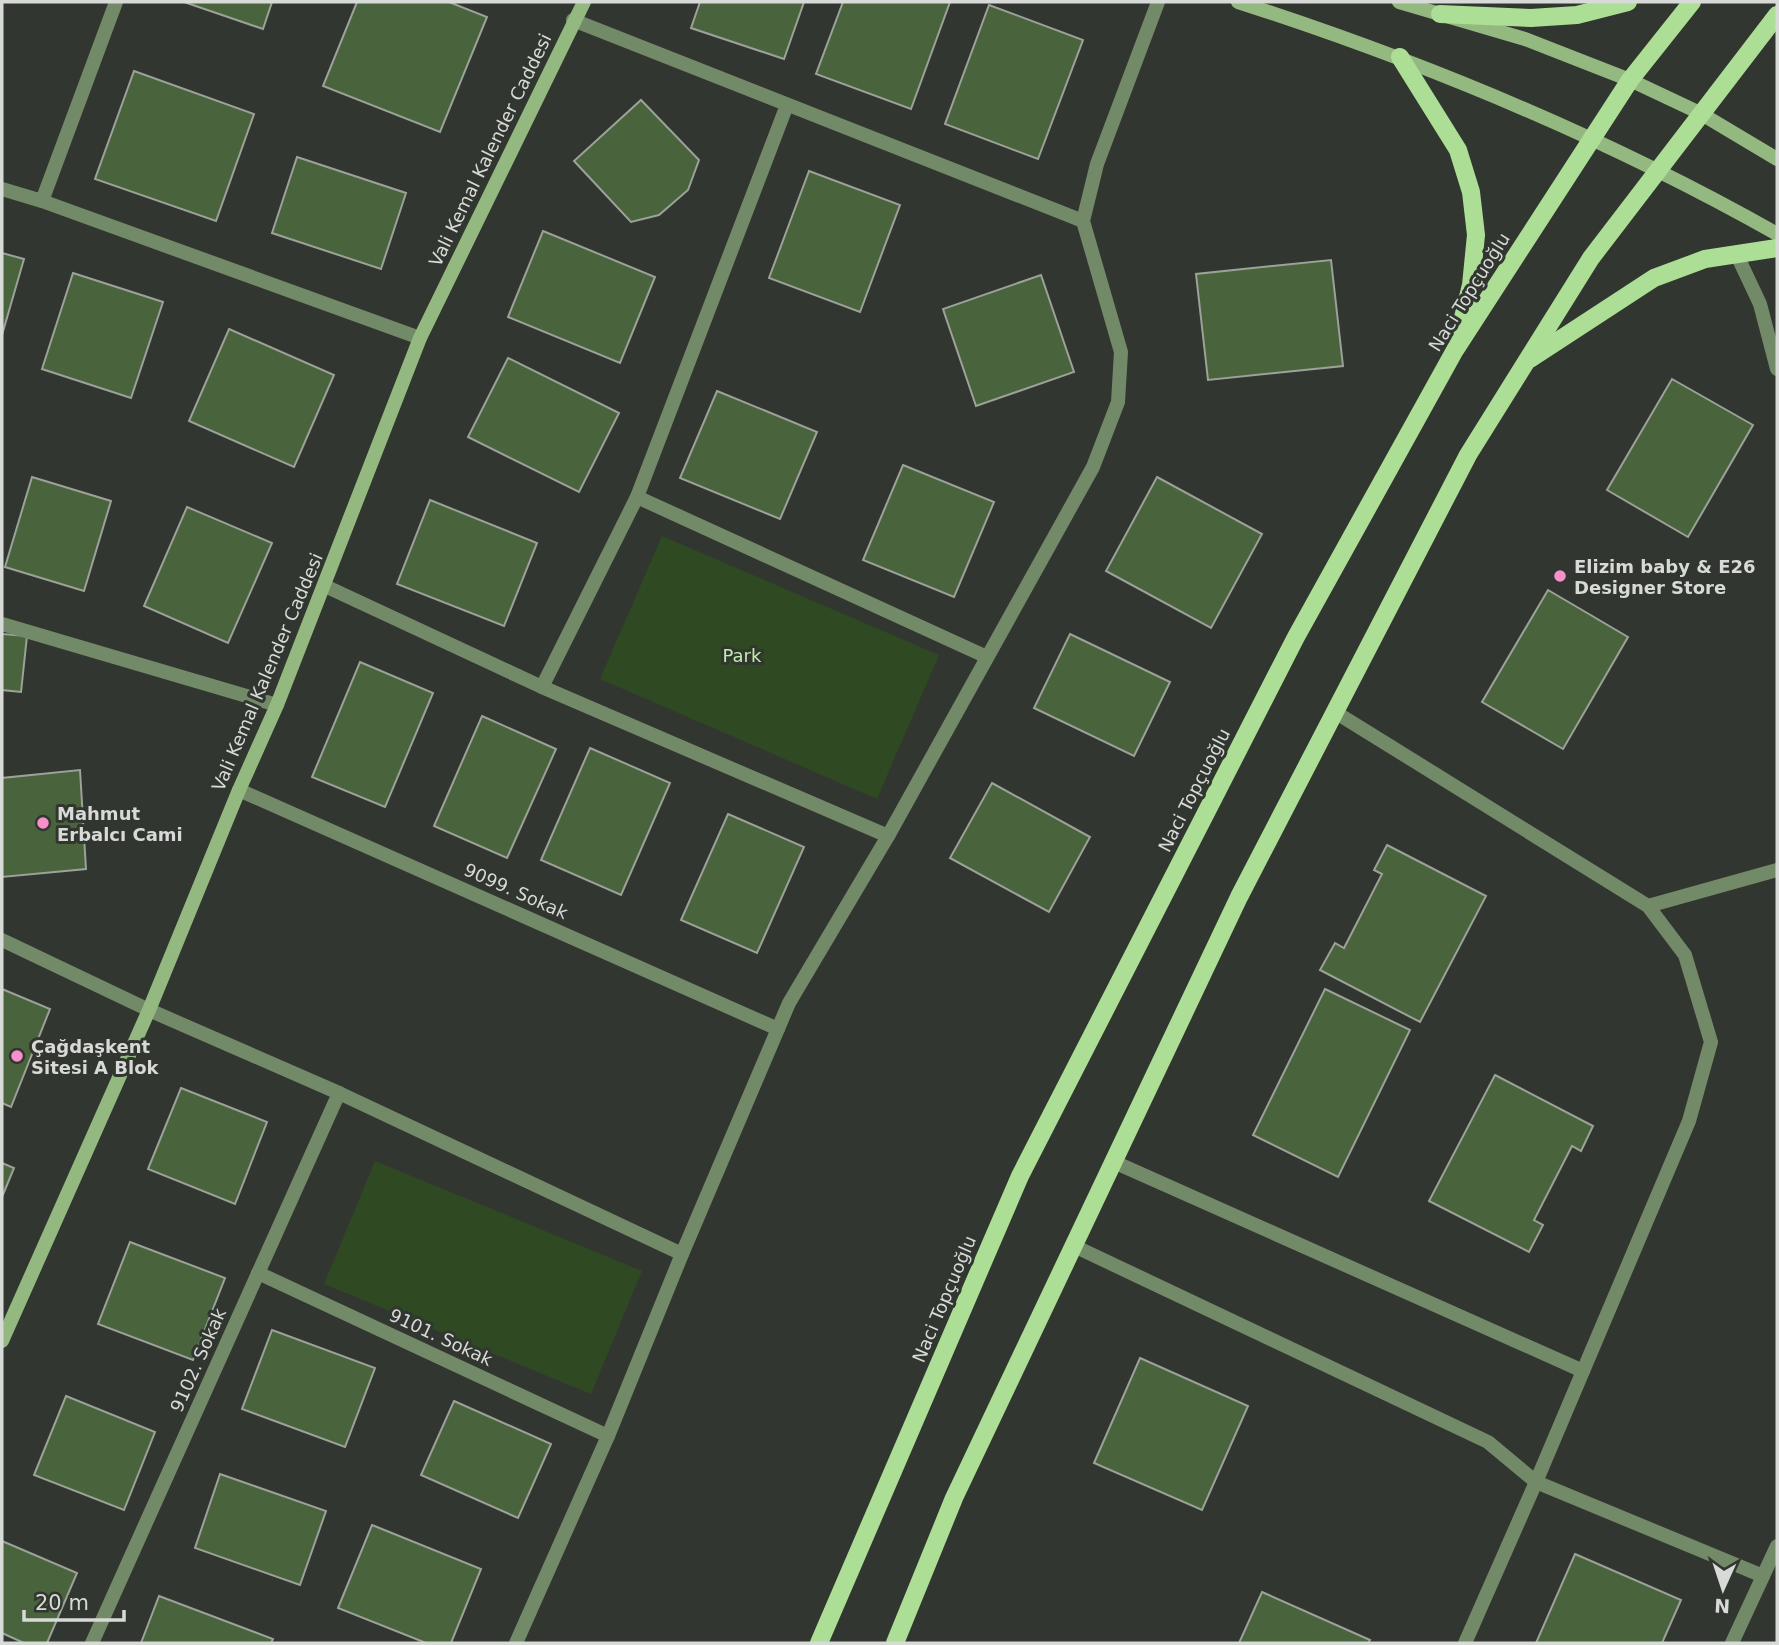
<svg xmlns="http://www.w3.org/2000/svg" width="1779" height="1645" viewBox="0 0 1779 1645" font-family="'DejaVu Sans',sans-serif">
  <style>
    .green { fill: #2f4923 }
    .building { fill: #49643c; stroke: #9ca19a; stroke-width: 2 }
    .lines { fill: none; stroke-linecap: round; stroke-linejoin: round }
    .lane { stroke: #728a67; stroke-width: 14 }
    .street { stroke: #728a67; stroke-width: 14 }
    .secondary { stroke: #93b981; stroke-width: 14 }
    .primary { stroke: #adde95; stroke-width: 18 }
    .poi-dot { fill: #f890cb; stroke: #323630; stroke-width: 2.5 }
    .labels { text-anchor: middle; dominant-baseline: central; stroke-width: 6; stroke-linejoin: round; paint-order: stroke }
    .street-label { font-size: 18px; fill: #d7dad6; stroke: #323630 }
    .poi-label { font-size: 18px; font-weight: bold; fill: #d7dad6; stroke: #323630; text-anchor: start }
    .park-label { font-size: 18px; fill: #c1eeac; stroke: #323630 }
  </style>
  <rect width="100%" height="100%" fill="#323630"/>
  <g class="green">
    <polygon points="662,536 939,655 877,799 600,679"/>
    <polygon points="375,1161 642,1271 591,1394 324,1284"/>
  </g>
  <g class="building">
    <polygon points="184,2 272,2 263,29"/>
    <polygon points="357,2 449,2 487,17 440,132 323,86"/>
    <polygon points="700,2 804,2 784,59 691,28"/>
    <polygon points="843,2 950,2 911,109 816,74"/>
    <polygon points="989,5 1083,40 1038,159 945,124"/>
    <polygon points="134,71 254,114 216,221 95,179"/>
    <polygon points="641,100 699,160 688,190 659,215 631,222 574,161"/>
    <polygon points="297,157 406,193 381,269 272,233"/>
    <polygon points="809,171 900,205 860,312 769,278"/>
    <polygon points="543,231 655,277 620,363 508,317"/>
    <polygon points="2,253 24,259 2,335"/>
    <polygon points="1331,260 1343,366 1208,380 1196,274"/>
    <polygon points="73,273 163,302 131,398 42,369"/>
    <polygon points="1041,275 1074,372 976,406 943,309"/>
    <polygon points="229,329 334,375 294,467 189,421"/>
    <polygon points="508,358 619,413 579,492 468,437"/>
    <polygon points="1672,379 1753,425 1688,537 1607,490"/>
    <polygon points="717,391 817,432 780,519 680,478"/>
    <polygon points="903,465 994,502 954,597 863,560"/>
    <polygon points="32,477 111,501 84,591 5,567"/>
    <polygon points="1157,477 1262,534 1211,628 1106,571"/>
    <polygon points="430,500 537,543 504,626 397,584"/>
    <polygon points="187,507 272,543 228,643 144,606"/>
    <polygon points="1548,590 1628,637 1563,749 1482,702"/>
    <polygon points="2,634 27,636 21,692 2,690"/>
    <polygon points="1070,634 1170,682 1134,756 1034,708"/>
    <polygon points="360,662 433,693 385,807 312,777"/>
    <polygon points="482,716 556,749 507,858 434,826"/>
    <polygon points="590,748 670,783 621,895 541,860"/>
    <polygon points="80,770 86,869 2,877 2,778"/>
    <polygon points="992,783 1090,837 1049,912 950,858"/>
    <polygon points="728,814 804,847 757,953 681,920"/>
    <polygon points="1387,845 1486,896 1420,1022 1320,970 1335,943 1344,948 1382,874 1374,870"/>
    <polygon points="2,989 50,1009 11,1107 2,1103"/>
    <polygon points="1325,989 1410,1030 1338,1177 1253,1135"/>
    <polygon points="1495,1075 1593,1126 1581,1151 1572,1146 1534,1220 1543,1225 1529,1252 1429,1201"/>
    <polygon points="181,1088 267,1122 235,1204 148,1169"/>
    <polygon points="2,1163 14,1168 2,1197"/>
    <polygon points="130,1242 225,1278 193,1360 98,1324"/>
    <polygon points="272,1330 375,1368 345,1447 242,1409"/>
    <polygon points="1140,1358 1248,1406 1202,1510 1094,1463"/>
    <polygon points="66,1396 155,1432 124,1510 34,1475"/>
    <polygon points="454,1401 551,1444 518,1518 421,1475"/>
    <polygon points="220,1474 326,1511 300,1585 195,1548"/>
    <polygon points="372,1525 481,1569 451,1643 426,1643 338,1608"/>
    <polygon points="2,1541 77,1573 47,1643 24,1643 2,1633"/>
    <polygon points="1575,1554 1681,1600 1662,1643 1536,1643"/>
    <polygon points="1262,1592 1370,1640 1368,1643 1239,1643"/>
    <polygon points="159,1596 273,1639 271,1643 141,1643"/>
  </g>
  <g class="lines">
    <g class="lane">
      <polyline points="1114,1162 1583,1371"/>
      <polyline points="1074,1246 1488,1442 1536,1482 1763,1576"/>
    </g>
    <g class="street">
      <polyline points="573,20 1083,221"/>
      <polyline points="2,189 42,201 420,338"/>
      <polyline points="42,201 116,2"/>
      <polyline points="1736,253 1760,304 1777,369"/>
      <polyline points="637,497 987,657"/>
      <polyline points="325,586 542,687 888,836"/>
      <polyline points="2,624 277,705"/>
      <polyline points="542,687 637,497 787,105"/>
      <polyline points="1335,712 1648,906 1685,955 1711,1042 1689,1121 1536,1482 1465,1643"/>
      <polyline points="239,790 778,1029"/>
      <polyline points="1648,906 1777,870"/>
      <polyline points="2,940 149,1010 339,1093 682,1254"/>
      <polyline points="258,1273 608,1436"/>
      <polyline points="92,1643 339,1093"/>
      <polyline points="516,1643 608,1436 682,1254 789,1003 888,836 1093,467 1118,402 1121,352 1083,221 1097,164 1158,2"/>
      <polyline points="1732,1643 1777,1546"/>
    </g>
    <g class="secondary">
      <path d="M1238,2C1424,62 1607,138 1777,234"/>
      <polyline points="1399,2 1525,39 1630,80 1700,113 1777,159"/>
      <polyline points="2,1341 149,1010 239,790 277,705 420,338 584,2"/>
    </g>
    <g class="primary">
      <polyline points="1440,14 1531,18 1577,15 1628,2"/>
      <polyline points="1400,57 1458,150 1471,192 1476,235 1471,285 1458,338"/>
      <polyline points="1530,359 1654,278 1705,259 1777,248"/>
      <polyline points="819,1643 1020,1176 1296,637 1455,350 1630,80 1692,2"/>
      <polyline points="895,1643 954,1498 1239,897 1468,455 1591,258 1777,15"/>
    </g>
  </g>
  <g class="poi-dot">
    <circle cx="1560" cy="576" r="7"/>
    <circle cx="43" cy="823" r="7"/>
    <circle cx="17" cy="1056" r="7"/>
  </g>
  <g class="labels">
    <g class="street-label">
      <text transform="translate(490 150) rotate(-64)">Vali Kemal Kalender Caddesi</text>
      <text transform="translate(1469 292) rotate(-58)">Naci Topçuoğlu</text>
      <text transform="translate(267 672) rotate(-67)">Vali Kemal Kalender Caddesi</text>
      <text transform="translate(1194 790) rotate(-63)">Naci Topçuoğlu</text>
      <text transform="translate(516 891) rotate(24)">9099. Sokak</text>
      <text transform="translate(944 1299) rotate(-67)">Naci Topçuoğlu</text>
      <text transform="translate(441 1337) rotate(25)">9101. Sokak</text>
      <text transform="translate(198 1360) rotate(-66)">9102. Sokak</text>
    </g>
    <g class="poi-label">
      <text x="1574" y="566">Elizim baby &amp; E26<tspan x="1574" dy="21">Designer Store</tspan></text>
      <text x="57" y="813">Mahmut<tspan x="57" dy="21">Erbalcı Cami</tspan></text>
      <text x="31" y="1046">Çağdaşkent<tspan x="31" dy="21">Sitesi A Blok</tspan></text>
    </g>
    <g class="park-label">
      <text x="742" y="655">Park</text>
    </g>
  </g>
  <rect width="1779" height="1645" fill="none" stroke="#d7dad6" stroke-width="7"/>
  <g transform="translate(1723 1589) rotate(183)" stroke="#323630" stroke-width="5" paint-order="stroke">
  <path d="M0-5L12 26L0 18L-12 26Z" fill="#d7dad6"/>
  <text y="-10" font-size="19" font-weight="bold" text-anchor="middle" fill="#d7dad6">N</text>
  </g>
  <path d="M24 1610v10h100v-10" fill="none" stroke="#d7dad6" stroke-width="3.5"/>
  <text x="35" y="1610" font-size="21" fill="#d7dad6" stroke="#323630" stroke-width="5" paint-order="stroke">20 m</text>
</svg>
